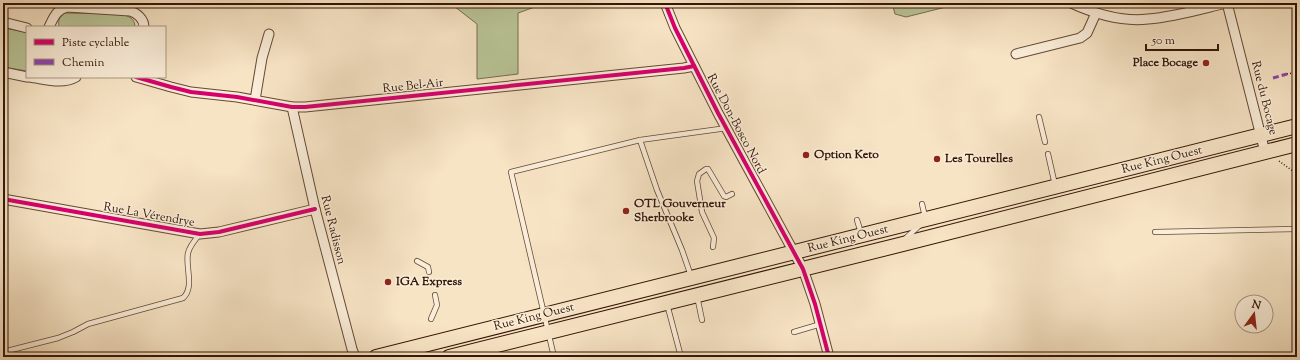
<svg xmlns="http://www.w3.org/2000/svg" width="1300" height="360" viewBox="0 0 1300 360" font-family="'Sorts Mill Goudy',serif">
  <style>
    .green { fill: #b9c597; stroke: #766d4e }
    .lines { fill: none; stroke-linecap: round; stroke-linejoin: round }
    .service-casing { stroke: #654935; stroke-width: 6 }
    .minor-casing { stroke: #654935; stroke-width: 11 }
    .primary-casing { stroke: #341505; stroke-width: 16 }
    .path { stroke: #341505; stroke-width: 1.5; stroke-dasharray: 1 2; stroke-linecap: butt }
    .service { stroke: #faedd9; stroke-width: 4.5 }
    .minor { stroke: #faedd9; stroke-width: 9 }
    .primary { stroke: #f7e4c5; stroke-width: 14 }
    .quiet { stroke: #8e44ad; stroke-width: 3; stroke-dasharray: 6 3; stroke-linecap: butt }
    .cycleway-casing { stroke: #faedd9; stroke-width: 6 }
    .cycleway { stroke: #d6006c; stroke-width: 4 }
    .poi-dot { fill: #8f2418; stroke: #faedd9; stroke-width: 1.5 }
    .labels { text-anchor: middle; dominant-baseline: central; stroke-width: 3; stroke-linejoin: round; paint-order: stroke }
    .poi-label { font-size: 12px; font-weight: bold; fill: #341505; stroke: #faedd9; text-anchor: start }
    .street-label { font-size: 12px; fill: #341505; stroke: #faedd9 }
  </style>
  <rect width="100%" height="100%" fill="#f7e4c5"/>
  <filter id="stains"><feTurbulence type="fractalNoise" baseFrequency=".005" numOctaves="4"/><feColorMatrix values="0 0 0 0 .2 0 0 0 0 .09 0 0 0 0 .02 0 0 0 .5 -.17"/></filter>
  <radialGradient id="worn" r=".72"><stop offset=".6" stop-color="#630" stop-opacity="0"/><stop offset="1" stop-color="#630" stop-opacity=".3"/></radialGradient>
  <g class="green">
    <polygon points="450,3 546,3 518,13 518,74 477,79 477,24"/>
    <polygon points="892,3 951,3 950,6 906,17 895,14"/>
    <path d="M65,13L121,14C128,16 135,18 135,27H59C58,20 59,17 65,13Z"/>
    <polygon points="3,28 27,32 27,71 3,67"/>
  </g>
  <g class="lines">
    <defs>
      <g id="service">
        <polyline points="1039,117 1045,142"/>
        <polyline points="640,140 657,190 682,250 691,276"/>
        <polyline points="1048,154 1055,185"/>
        <polyline points="922,204 925,217"/>
        <polyline points="857,220 861,233"/>
        <polyline points="1155,232 1297,229"/>
        <polyline points="906,238 920,225"/>
        <polyline points="713,247 714,238 702,212 697,181 699,174 706,169 708,169 724,196 726,197 732,194"/>
        <polyline points="417,261 428,267 429,272"/>
        <polyline points="697,296 702,320"/>
        <polyline points="667,304 681,357"/>
        <polyline points="431,319 437,305 435,295"/>
        <polyline points="794,332 821,324"/>
        <path d="M3,352L58,338L73,332L88,324L183,298C195,287 185,267 188,253C190,245 195,240 200,234"/>
        <polyline points="554,357 511,172 640,140 727,128"/>
      </g>
      <g id="minor">
        <polyline points="665,3 675,28 718,113 803,269 815,304 829,357"/>
        <path d="M1071,3C1095,14 1122,22 1148,19C1175,17 1201,9 1226,3"/>
        <polyline points="1227,3 1265,152"/>
        <polyline points="3,22 27,28"/>
        <path d="M49,27C54,17 56,10 67,7L130,11C137,13 144,19 144,27"/>
        <polyline points="1016,54 1080,38 1087,33 1096,13"/>
        <polyline points="3,72 27,77"/>
        <path d="M29,77C45,79 62,85 76,77"/>
        <polyline points="136,77 171,87 191,92 237,97 292,107 305,107 684,68 694,66"/>
        <polyline points="255,100 262,58 269,34"/>
        <polyline points="292,107 315,209 352,349 355,357"/>
        <polyline points="3,199 200,234 219,232 315,209"/>
      </g>
      <g id="primary">
        <polyline points="376,357 1297,126"/>
        <polyline points="449,357 899,245 1297,144"/>
      </g>
    </defs>
    <use href="#service" class="service-casing"/>
    <use href="#minor" class="minor-casing"/>
    <use href="#primary" class="primary-casing"/>
    <g class="path">
      <polyline points="1287,74 1292,73"/>
      <polyline points="1279,161 1297,174"/>
    </g>
    <use href="#service" class="service"/>
    <use href="#minor" class="minor"/>
    <use href="#primary" class="primary"/>
    <g class="quiet">
      <polyline points="1292,73 1297,72"/>
      <polyline points="1273,78 1287,74"/>
    </g>
    <defs>
      <g id="cycleway">
        <polyline points="665,3 675,28 718,113 803,269 815,304 829,357"/>
        <polyline points="136,77 171,87 191,92 237,97 292,107 305,107 684,68 694,66"/>
        <polyline points="3,199 200,234 219,232 315,209"/>
      </g>
    </defs>
    <use href="#cycleway" class="cycleway-casing"/>
    <use href="#cycleway" class="cycleway"/>
  </g>
  <g class="poi-dot">
    <circle cx="1206" cy="63" r="4"/>
    <circle cx="806" cy="155" r="4"/>
    <circle cx="937" cy="159" r="4"/>
    <circle cx="626" cy="211" r="4"/>
    <circle cx="388" cy="282" r="4"/>
  </g>
  <g class="labels">
    <g class="poi-label">
      <text x="1198" y="63" text-anchor="end">Place Bocage</text>
      <text x="814" y="155">Option Keto</text>
      <text x="945" y="159">Les Tourelles</text>
      <text x="634" y="204">OTL Gouverneur<tspan x="634" dy="14">Sherbrooke</tspan></text>
      <text x="396" y="282">IGA Express</text>
    </g>
    <g class="street-label">
      <text transform="translate(413 86) rotate(-6)">Rue Bel-Air</text>
      <text transform="translate(1264 98) rotate(76)">Rue du Bocage</text>
      <text transform="translate(736 124) rotate(62)">Rue Don-Bosco Nord</text>
      <text transform="translate(1162 160) rotate(-14)">Rue King Ouest</text>
      <text transform="translate(149 215) rotate(10)">Rue La Vérendrye</text>
      <text transform="translate(333 230) rotate(76)">Rue Radisson</text>
      <text transform="translate(848 239) rotate(-14)">Rue King Ouest</text>
      <text transform="translate(534 317) rotate(-14)">Rue King Ouest</text>
    </g>
  </g>
  <rect width="1300" height="360" fill="none" stroke="#f7e4c5" stroke-width="16"/>
  <rect x="4" y="4" width="1292" height="352" fill="none" stroke="#341505" stroke-width="2"/>
  <rect x="8" y="8" width="1284" height="344" fill="none" stroke="#341505"/>
  <rect x="26" y="26" width="140" height="52" fill="#faedd9" stroke="#ab9784"/>
  <rect x="34" y="39" width="20" height="6" fill="#d6006c" stroke="#ab9784"/>
  <text x="62" y="46" font-size="12" fill="#341505">Piste cyclable</text>
  <rect x="34" y="59" width="20" height="6" fill="#8e44ad" stroke="#ab9784"/>
  <text x="62" y="66" font-size="12" fill="#341505">Chemin</text>
  <g transform="translate(1254 314) rotate(15)"><circle r="19" fill="#faedd9" stroke="#ab9784"/>
  <path d="M0-3L7 15L0 10L-7 15Z" fill="#8f2418"/>
  <text y="-6" font-size="11" font-weight="bold" text-anchor="middle" fill="#341505">N</text>
  </g>
  <path d="M1146 44v6h72v-6" fill="none" stroke="#341505" stroke-width="2"/>
  <text x="1152" y="44" font-size="12" fill="#341505" stroke="#faedd9" stroke-width="3" paint-order="stroke">50 m</text>
  <rect width="100%" height="100%" filter="url(#stains)"/>
  <rect width="100%" height="100%" fill="url(#worn)"/>
</svg>
